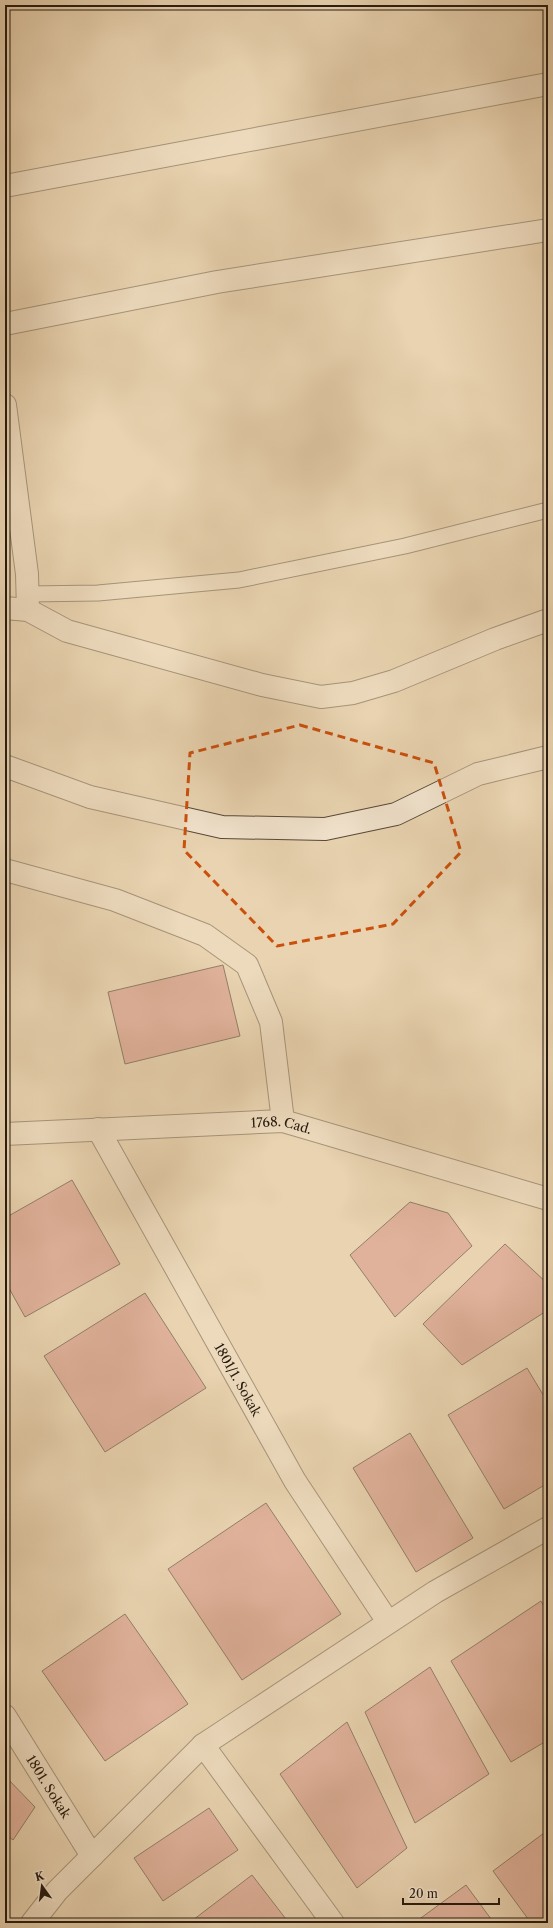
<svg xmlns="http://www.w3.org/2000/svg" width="553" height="1928" viewBox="0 0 553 1928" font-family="'Libre Caslon Text',serif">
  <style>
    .building { fill: #d58981; stroke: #261b10 }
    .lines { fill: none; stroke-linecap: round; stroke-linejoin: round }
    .lane-casing { stroke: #574938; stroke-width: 17 }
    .street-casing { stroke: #574938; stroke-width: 24 }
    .lane { stroke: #f1e2cc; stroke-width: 15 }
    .street { stroke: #f1e2cc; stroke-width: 22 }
    .marked { fill: none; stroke: #cb500d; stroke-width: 3; stroke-dasharray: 8 5; stroke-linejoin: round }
    .labels { text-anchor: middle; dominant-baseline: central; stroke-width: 4; stroke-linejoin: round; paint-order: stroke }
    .street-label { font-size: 13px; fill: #261b10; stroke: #f1e2cc }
  </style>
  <rect width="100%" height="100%" fill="#e9d3b0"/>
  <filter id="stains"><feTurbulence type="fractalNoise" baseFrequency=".005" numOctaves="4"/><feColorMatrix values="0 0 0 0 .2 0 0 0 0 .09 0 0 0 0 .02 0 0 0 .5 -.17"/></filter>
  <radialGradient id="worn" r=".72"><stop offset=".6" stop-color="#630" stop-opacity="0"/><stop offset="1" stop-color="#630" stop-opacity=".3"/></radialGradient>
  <g class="building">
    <polygon points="223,965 240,1036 125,1064 108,992"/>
    <polygon points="72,1180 120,1264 25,1317 5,1281 5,1218"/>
    <polygon points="410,1202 448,1213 472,1246 395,1317 350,1255"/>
    <polygon points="505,1244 548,1284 548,1310 462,1365 423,1324"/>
    <polygon points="145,1293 206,1388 105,1452 44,1356"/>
    <polygon points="527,1368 548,1403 548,1483 504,1509 448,1415"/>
    <polygon points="410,1433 473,1538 416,1572 353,1468"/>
    <polygon points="266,1503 341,1614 242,1680 168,1569"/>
    <polygon points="541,1601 548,1614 548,1740 511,1762 451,1661"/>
    <polygon points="125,1614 188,1704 105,1761 42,1671"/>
    <polygon points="430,1667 489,1774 415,1823 365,1712"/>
    <polygon points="347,1722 407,1848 357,1888 280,1774"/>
    <polygon points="5,1776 35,1807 13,1840 5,1834"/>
    <polygon points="209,1808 238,1850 163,1901 134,1858"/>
    <polygon points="548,1830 548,1923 531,1923 493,1871"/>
    <polygon points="252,1875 289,1923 189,1923"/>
    <polygon points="466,1885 494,1923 414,1923"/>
  </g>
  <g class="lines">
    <defs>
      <polyline id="lane" points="28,594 98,593 239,580 405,546 548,510"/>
      <g id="street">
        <polyline points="5,186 548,84"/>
        <polyline points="5,324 217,282 548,230"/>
        <polyline points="5,405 27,574 28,610"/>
        <polyline points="5,608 28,610 67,631 262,685 321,697 353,693 394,681 495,639 548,620"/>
        <polyline points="5,766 90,797 222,827 325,829 396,814 478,774 548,757"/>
        <polyline points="5,870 115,900 205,935 247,965 271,1022 283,1121"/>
        <path id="s1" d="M98,1129L295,1481L388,1622"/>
        <path id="s2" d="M5,1134L283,1121L548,1199"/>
        <path id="s3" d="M5,1716L92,1856"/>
        <polyline points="203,1745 333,1923"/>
        <polyline points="32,1923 57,1891 203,1745 435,1592 548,1528"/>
      </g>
    </defs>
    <use href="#lane" class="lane-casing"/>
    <use href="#street" class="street-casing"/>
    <use href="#lane" class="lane"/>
    <use href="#street" class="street"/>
  </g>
  <path d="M0 0H553V1928H0ZM300,725L434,763L461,852L393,924L277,946L184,850L190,753Z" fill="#e9d3b0" fill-opacity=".55" fill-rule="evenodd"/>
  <path class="marked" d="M300,725L434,763L461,852L393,924L277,946L184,850L190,753Z"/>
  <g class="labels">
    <g class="street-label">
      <text stroke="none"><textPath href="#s2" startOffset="277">1768. Cad.</textPath></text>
      <text stroke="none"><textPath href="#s1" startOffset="287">1801/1. Sokak</textPath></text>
      <text stroke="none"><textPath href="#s3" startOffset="83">1801. Sokak</textPath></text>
    </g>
  </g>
  <rect width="553" height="1928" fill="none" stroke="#e9d3b0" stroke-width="20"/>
  <rect x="6" y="6" width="541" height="1916" fill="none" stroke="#261b10" stroke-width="2"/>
  <rect x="10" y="10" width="533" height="1908" fill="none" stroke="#261b10"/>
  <g transform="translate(42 1886) rotate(346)" stroke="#f1e2cc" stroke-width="3" paint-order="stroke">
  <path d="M0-3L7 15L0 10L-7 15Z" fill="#261b10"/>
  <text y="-6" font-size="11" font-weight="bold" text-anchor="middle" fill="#261b10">K</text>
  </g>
  <path d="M403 1898v6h96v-6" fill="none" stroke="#261b10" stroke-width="2"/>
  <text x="409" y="1898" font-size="12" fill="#261b10" stroke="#f1e2cc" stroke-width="3" paint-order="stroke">20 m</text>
  <rect width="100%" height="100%" filter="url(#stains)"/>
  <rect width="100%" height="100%" fill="url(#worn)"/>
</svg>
